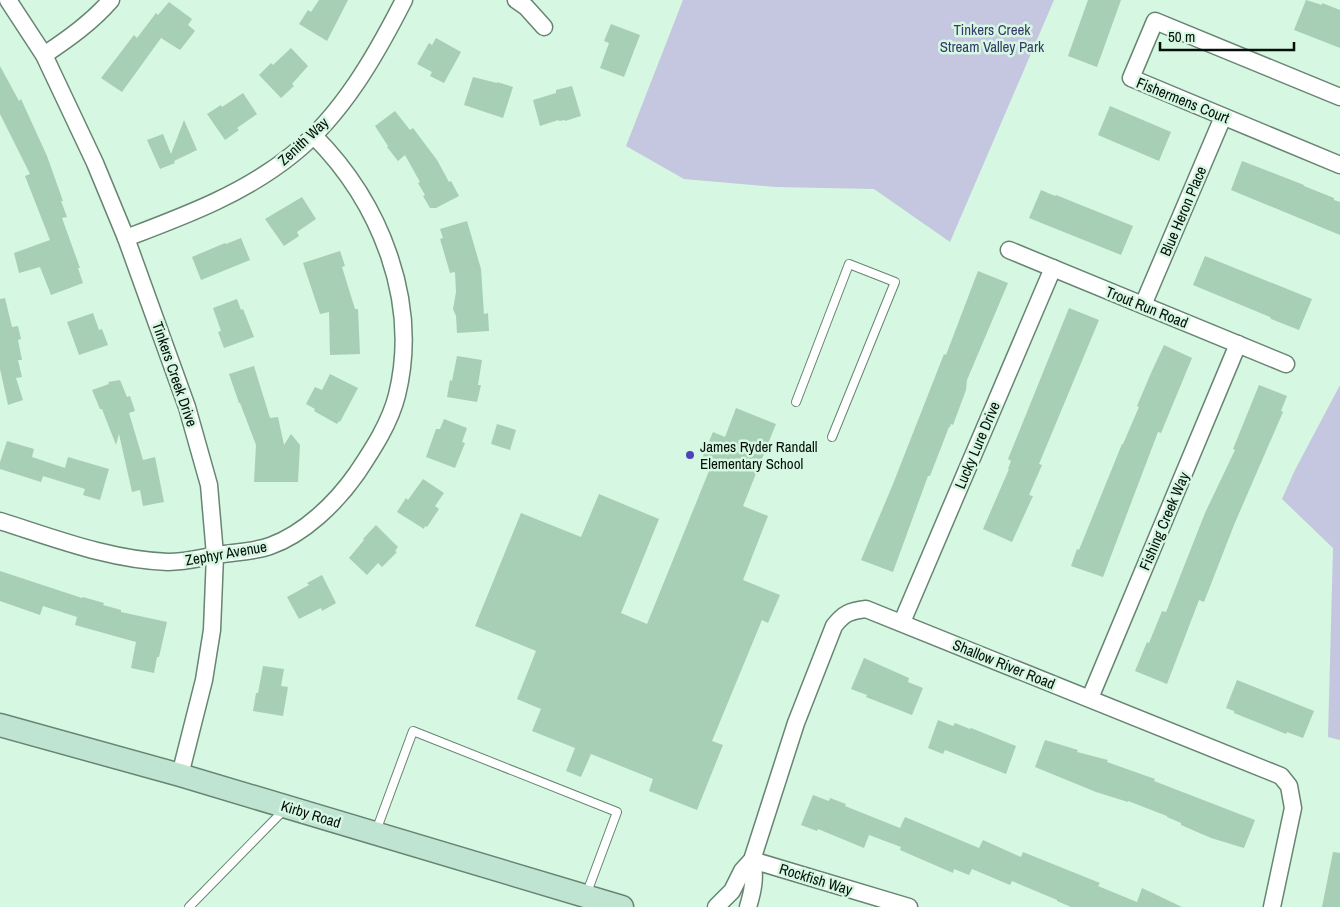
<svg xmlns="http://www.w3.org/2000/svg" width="1340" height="907" viewBox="0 0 1340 907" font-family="'Archivo Narrow',sans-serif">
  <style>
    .green { fill: #c4c7df }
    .building { fill: #a7cfb5 }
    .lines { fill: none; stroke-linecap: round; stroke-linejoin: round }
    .lane-casing { stroke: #678572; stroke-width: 10 }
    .street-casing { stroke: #678572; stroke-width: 19 }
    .secondary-casing { stroke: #678572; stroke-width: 25 }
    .lane { stroke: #fff; stroke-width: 8 }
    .street { stroke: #fff; stroke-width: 16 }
    .secondary { stroke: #bfe5d2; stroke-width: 22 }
    .poi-dot { fill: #4d43ba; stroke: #d6f7e1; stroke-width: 2 }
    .labels { text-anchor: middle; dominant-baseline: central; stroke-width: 5; stroke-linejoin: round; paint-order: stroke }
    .park-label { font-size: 15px; fill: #38396c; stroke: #d6f7e1 }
    .street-label { font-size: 15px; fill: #06100a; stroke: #d6f7e1 }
    .poi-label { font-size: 15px; fill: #06100a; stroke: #d6f7e1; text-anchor: start }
  </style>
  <rect width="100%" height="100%" fill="#d6f7e1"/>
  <g class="green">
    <polygon points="683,0 1054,0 950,242 874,189 776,187 684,179 626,146"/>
    <polygon points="1340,385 1340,740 1328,737 1333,548 1282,499 1295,470"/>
  </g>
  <g class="building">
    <polygon points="319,0 348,0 327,41 299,24 308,10 311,12"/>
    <polygon points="1088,0 1121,0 1097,67 1068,56"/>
    <polygon points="1306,0 1322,5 1322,3 1340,10 1340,48 1294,30"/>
    <polygon points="169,2 192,19 188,25 195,31 180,50 161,38 122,92 101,78 134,35 137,38 156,13 158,15"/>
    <polygon points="611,24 640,35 624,77 600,68 609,43 604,41"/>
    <polygon points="436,38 461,52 444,83 430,76 432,72 417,64 429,43 432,45"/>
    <polygon points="291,48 308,66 292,84 294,86 281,98 259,75 271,63 273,65"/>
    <polygon points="0,66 19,101 21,99 47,156 63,201 61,201 67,217 62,218 80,268 78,268 83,283 51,295 40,267 19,273 14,253 50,240 25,176 30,174 0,114"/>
    <polygon points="473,77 497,83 497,82 513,87 503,118 464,105"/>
    <polygon points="572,86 581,116 565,121 565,120 559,121 558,120 540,126 533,100 556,93 556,90"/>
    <polygon points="243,93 257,114 237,128 239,130 225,140 207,114 221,105 222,107"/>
    <polygon points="1110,106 1171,132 1159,161 1098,135"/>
    <polygon points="395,111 410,130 413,128 437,160 449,182 451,181 459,196 436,208 430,208 423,196 425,195 418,183 420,182 405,155 398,161 387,147 388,146 375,126"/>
    <polygon points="184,120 197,150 174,161 175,163 160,169 147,140 163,134 171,154"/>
    <polygon points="1242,161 1304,185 1304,186 1334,198 1334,200 1340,202 1340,235 1231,190"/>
    <polygon points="1041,190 1055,196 1056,195 1133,226 1121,255 1029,218"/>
    <polygon points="302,197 316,219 297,232 299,236 284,246 265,219"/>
    <polygon points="467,221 481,269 484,314 488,313 489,331 457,333 456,316 453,309 456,292 455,272 450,273 440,239 443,238 440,229"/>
    <polygon points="241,238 250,260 201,280 192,257 225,243 226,244"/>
    <polygon points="340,251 345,266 342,267 355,309 358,309 360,354 330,355 329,312 320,314 303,263"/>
    <polygon points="1205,256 1312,299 1299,330 1271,319 1270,317 1193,285"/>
    <polygon points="978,271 1008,283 967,380 966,390 953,425 951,424 950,427 949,427 930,476 928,476 893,572 861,560 893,484 944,354 946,355"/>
    <polygon points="5,298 12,327 18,326 21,339 18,340 22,360 18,360 22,377 16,378 23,400 8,405 0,369 0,299"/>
    <polygon points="237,299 241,310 243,309 254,337 224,348 218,332 221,331 213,308"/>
    <polygon points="1069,308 1099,320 1039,464 1042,465 1029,495 1033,496 1012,542 983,529 1009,469 1008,469 1011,461 1008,459"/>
    <polygon points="93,313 99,330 102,329 108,345 79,355 67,322"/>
    <polygon points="1164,345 1192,358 1161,433 1158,432 1103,577 1071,566 1077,549 1079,550 1122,444 1123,444 1139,407 1137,406 1151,373"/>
    <polygon points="457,356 482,360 478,385 481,385 477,402 447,397 450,380 452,381"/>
    <polygon points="254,366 270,418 278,417 284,445 291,434 300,445 298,482 254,482 256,445 240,403 239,403 229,374"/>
    <polygon points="330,374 358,388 340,422 339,421 337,424 314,411 315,409 306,404 315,387 322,390"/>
    <polygon points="120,380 127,397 130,396 135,411 129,413 143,460 155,457 164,502 143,506 140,490 132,492 119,434 116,445 102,409 100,409 92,390 109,384 108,382"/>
    <polygon points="1259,385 1287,396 1281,411 1283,412 1234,525 1204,602 1199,600 1167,684 1135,671 1147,642 1149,643 1162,611 1166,612 1205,513 1235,450 1233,449"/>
    <polygon points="736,408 776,424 743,506 768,516 743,580 780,595 768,623 762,620 712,741 723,745 697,810 649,791 653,779 591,754 581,777 566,771 575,748 532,731 541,709 517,699 536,651 475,626 521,513 581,537 599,494 659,519 621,613 647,624 711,466 701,461 713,432 725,437"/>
    <polygon points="444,419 467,428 462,442 465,443 455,468 426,457 436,429 440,429"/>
    <polygon points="497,424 516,430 510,450 491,444"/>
    <polygon points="7,441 34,449 32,457 65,468 68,457 109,469 100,500 83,495 85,489 43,476 41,482 0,469 0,462"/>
    <polygon points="423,479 444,493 435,506 439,509 427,527 425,526 424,529 397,512 406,498 408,500"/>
    <polygon points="376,525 398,547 395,551 397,552 382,567 378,563 367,575 349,558 364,540 363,539"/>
    <polygon points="0,571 82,598 83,597 104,603 103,605 121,610 121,612 167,622 159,657 157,657 154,673 131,668 136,642 75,625 77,617 43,606 40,615 0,601"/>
    <polygon points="322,575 336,603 322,611 321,608 299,619 287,597 309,585 307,583"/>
    <polygon points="864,658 909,678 908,682 923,688 912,715 866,697 867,695 851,689"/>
    <polygon points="263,666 284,669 281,686 288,687 283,716 253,711 256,693 258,693"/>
    <polygon points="1237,680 1314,711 1303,738 1287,732 1286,734 1234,713 1234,711 1226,708"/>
    <polygon points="938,720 953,726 955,723 970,729 971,728 1016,746 1006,774 945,750 943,754 928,748"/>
    <polygon points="1045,740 1078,750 1077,752 1108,760 1107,762 1155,779 1154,781 1255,820 1244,848 1211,838 1181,825 1181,823 1167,817 1167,816 1128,801 1128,802 1096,792 1035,767"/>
    <polygon points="813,795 829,801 830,798 846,804 845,806 900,828 905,817 979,848 983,840 1021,857 1023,852 1100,883 1098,886 1137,902 1142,888 1182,907 1071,907 1057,901 1057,900 1012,881 1010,885 972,869 969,875 954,869 953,873 900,850 901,847 869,835 864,848 818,829 817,831 801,825"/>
    <polygon points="1333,852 1340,853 1340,907 1322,907"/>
  </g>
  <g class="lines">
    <defs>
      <g id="lane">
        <polyline points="796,402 849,264 895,282 832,437"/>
        <polyline points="376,831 413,731 617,812 586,895"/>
        <polyline points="189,907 284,810"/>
      </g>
      <g id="street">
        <polyline points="8,0 44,55 95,163 126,238 187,407 209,485 215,555 212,630 204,680 180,775"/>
        <polyline points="516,0 526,7 544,27"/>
        <path d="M44,55C68,39 92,22 111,0"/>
        <polyline points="1340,97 1155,21 1131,78 1340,165"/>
        <path d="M126,238C184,216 244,194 293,154C342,115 376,55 404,0"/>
        <polyline points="1009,250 1286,364"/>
        <polyline points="1143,305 1223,117"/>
        <path d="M0,521C54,538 110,560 168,562C185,562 200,558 217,555C234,552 253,552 270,546C304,534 336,503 357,473C373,449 390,423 397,395C420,301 380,202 314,136"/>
        <polyline points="902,622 1053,268"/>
        <polyline points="1090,698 1238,344"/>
        <polyline points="752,860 909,907"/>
        <path d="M716,907L732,891L742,871L752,860L796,723L834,626C844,613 850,611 866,609L1281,776L1289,786L1293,808L1272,907"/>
        <path d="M748,907C753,891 756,876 752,860"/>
      </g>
      <polyline id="secondary" points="0,725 180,775 622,907"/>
    </defs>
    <use href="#lane" class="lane-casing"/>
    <use href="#street" class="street-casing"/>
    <use href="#secondary" class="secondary-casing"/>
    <use href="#lane" class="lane"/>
    <use href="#street" class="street"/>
    <use href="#secondary" class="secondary"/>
  </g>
  <circle class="poi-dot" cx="690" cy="455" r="5"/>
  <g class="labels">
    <g class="park-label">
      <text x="992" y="29">Tinkers Creek<tspan x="992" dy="17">Stream Valley Park</tspan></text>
    </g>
    <g class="street-label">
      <text transform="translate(1183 100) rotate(22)">Fishermens Court</text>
      <text transform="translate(303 141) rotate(-43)">Zenith Way</text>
      <text transform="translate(1183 211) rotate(-67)">Blue Heron Place</text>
      <text transform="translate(1147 307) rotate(22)">Trout Run Road</text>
      <text transform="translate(175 374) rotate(71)">Tinkers Creek Drive</text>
      <text transform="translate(977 445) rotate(-67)">Lucky Lure Drive</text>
      <text transform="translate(1164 521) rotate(-67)">Fishing Creek Way</text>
      <text transform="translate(226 553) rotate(-10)">Zephyr Avenue</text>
      <text transform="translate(1004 664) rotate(22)">Shallow River Road</text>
      <text transform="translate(311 814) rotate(17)">Kirby Road</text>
      <text transform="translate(816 879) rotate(17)">Rockfish Way</text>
    </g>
    <g class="poi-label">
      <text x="700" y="446">James Ryder Randall<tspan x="700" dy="17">Elementary School</tspan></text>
    </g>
  </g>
  <path d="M1160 42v8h134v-8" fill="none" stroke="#06100a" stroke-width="2.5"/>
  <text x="1168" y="42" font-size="15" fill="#06100a" stroke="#d6f7e1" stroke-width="4" paint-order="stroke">50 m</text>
</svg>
